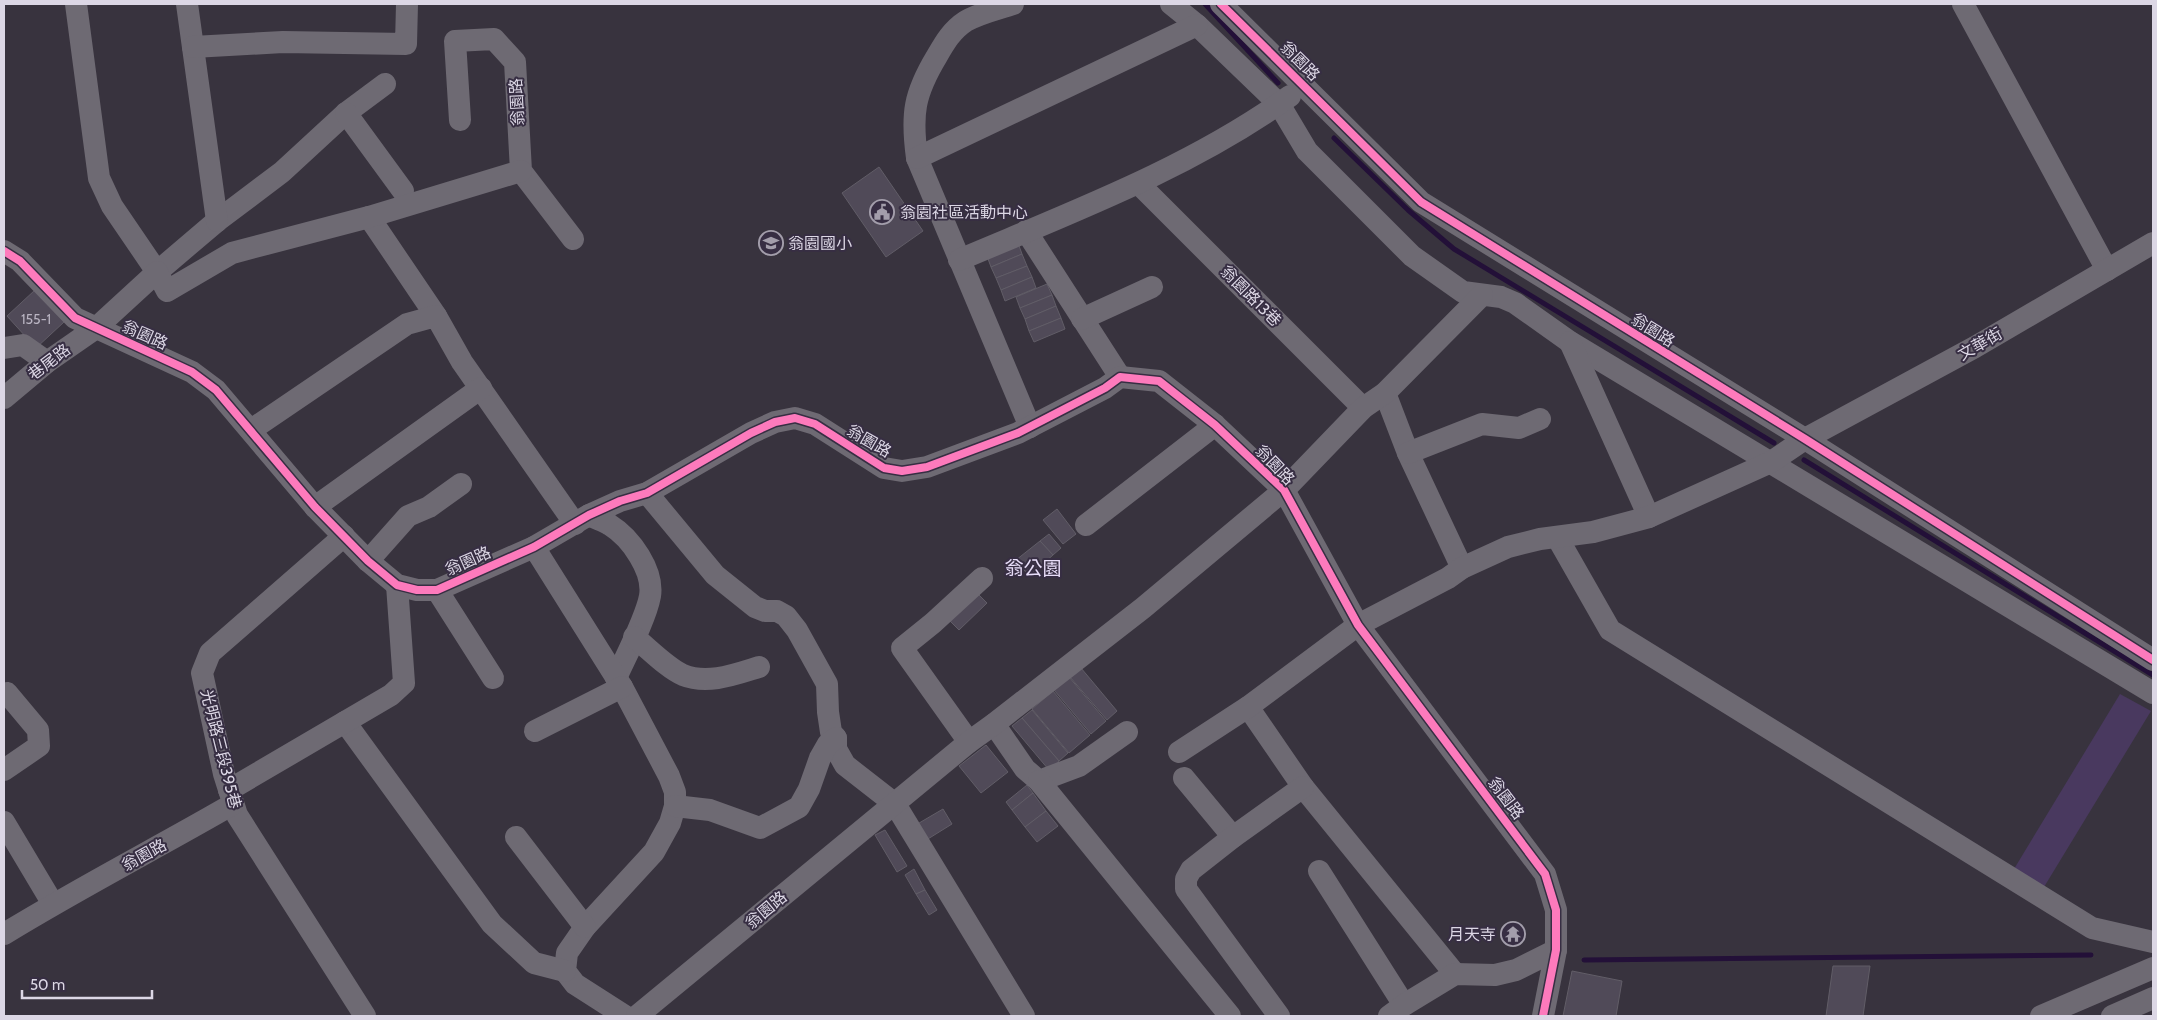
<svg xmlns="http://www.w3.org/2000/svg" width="2157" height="1020" viewBox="0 0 2157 1020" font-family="Cabin,'Noto Sans TC',sans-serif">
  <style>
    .green { fill: #49395f }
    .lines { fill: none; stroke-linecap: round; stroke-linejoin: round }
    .stream { stroke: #231038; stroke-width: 5 }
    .building { fill: #504a58; stroke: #615d67 }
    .minor { stroke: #6e6a73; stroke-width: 22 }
    .cycleway-casing { stroke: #372e43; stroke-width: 11 }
    .cycleway { stroke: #fd7abc; stroke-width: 8 }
    .labels { text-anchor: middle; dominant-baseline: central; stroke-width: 4; stroke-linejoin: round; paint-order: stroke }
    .number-label { font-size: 14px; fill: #b9b4c2 }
    .street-label { font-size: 16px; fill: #dcd7e5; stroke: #372e43 }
    .poi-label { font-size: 16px; fill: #dcd7e5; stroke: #372e43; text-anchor: start }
    .quarter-label { font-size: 19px; fill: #e8def9; stroke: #372e43 }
  </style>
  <rect width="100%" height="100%" fill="#38333e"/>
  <polygon class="green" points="2120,694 2151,711 2041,892 2011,874"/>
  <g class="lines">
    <g class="stream">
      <polyline points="1205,4 1278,83"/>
      <polyline points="1334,138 1408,210 1454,249 1774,443"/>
      <polyline points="1804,460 2153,675"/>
      <polyline points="1584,960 2091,955"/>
    </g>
  </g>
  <g class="building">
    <polygon points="879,167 923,231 886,257 842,193"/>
    <polygon points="1018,243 1022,254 991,267 987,256"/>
    <polygon points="1022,254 1027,266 996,278 991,267"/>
    <polygon points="1027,266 1032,277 1001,290 996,278"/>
    <polygon points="1032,277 1036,288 1005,301 1001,290"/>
    <polygon points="1047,284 1052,295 1020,308 1016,297"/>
    <polygon points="35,290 64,322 36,348 7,316"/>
    <polygon points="1052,295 1056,306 1025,319 1020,308"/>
    <polygon points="1056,306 1061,318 1029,331 1025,319"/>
    <polygon points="1061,318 1065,329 1034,342 1029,331"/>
    <polygon points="1057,509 1076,534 1063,544 1043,520"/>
    <polygon points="1049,534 1061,548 1053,555 1040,541"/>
    <polygon points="1040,541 1053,555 1029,576 1016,560"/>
    <polygon points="975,591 987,603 959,630 947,618"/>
    <polygon points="1081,668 1117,711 1107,720 1070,677"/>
    <polygon points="1069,677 1106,721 1091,734 1054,690"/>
    <polygon points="1053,691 1090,735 1069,753 1032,709"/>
    <polygon points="1032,710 1068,753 1059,761 1022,718"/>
    <polygon points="1022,718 1059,761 1049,770 1012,726"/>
    <polygon points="986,745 1008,772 981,793 959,766"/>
    <polygon points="1027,785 1033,793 1012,810 1006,802"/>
    <polygon points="1033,793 1046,811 1025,827 1012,810"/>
    <polygon points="943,809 952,824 923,842 914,826"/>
    <polygon points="1046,811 1058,826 1037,842 1025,827"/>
    <polygon points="885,830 907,866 897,872 875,835"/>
    <polygon points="914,869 925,890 916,894 905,875"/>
    <polygon points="925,890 937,910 929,915 916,894"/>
    <polygon points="1833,966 1870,966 1863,1016 1826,1016"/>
    <polygon points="1572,971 1622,981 1616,1016 1563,1016"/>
  </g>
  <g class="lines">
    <g class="minor">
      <polyline points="76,4 99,178 112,206 157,272 217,221 282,172 346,113 385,84"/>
      <polyline points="187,4 217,221"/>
      <path d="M1013,4C998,9 980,13 966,21C952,30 945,42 937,56C914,94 911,114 917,158L1030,427"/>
      <polyline points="1171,4 1197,25 1279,104 1307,151 1412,256 1463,292 1501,297 1515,303 1570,342 2153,693"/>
      <polyline points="1221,4 1421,202 1805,439 2153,660"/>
      <polyline points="1963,4 2107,270"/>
      <polyline points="193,47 283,42 406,44 407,4"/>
      <polyline points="346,113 403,191"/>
      <polyline points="460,120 455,41 494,39 515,62 521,171 573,239"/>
      <polyline points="917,158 1197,25"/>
      <polyline points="1139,184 1363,408"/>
      <polyline points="369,217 436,316"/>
      <polyline points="1026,231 1120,377"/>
      <polyline points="4,251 20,261 75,318 192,372 216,390 315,507 368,561 397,585 417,590 437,590 534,547 589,515 620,501 647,493 751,433 775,422 795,418 815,424 884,468 902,471 927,467 1018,433 1105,388 1120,377 1159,381 1215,425 1284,490 1358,625 1545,874 1556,910 1556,950 1543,1016"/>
      <path d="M959,260C1072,212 1190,168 1290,96"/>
      <polyline points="1082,319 1152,287"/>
      <polyline points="1570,342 1649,517"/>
      <polyline points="4,348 23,345 47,362"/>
      <polyline points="1385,393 1408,453 1462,568"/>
      <polyline points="4,398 47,362 96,328 157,272 167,291 232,253 369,217 521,171"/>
      <polyline points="251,430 407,324 436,316 462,362 575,524"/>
      <polyline points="1408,453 1482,424 1519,428 1540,419"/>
      <polyline points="647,493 715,575 755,607 765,611 777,611 786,616 797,630 827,684 828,712 831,732 836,738 836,749 845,765 895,804 1024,1016"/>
      <polyline points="315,507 481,388"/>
      <path d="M589,515C596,519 604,521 610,525C631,538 654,571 650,596C646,618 626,656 616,678"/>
      <polyline points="1086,525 1215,425"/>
      <polyline points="344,536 210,653 202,673 224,774 237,815 365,1016"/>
      <polyline points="1557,537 1610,630 2092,928 2153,942"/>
      <polyline points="534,547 622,687 669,776 675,792 675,806 670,823 654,852 585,927 567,953 565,971 575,984 625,1016"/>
      <polyline points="368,561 408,516 429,507 461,484"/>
      <polyline points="437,590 493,678"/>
      <path d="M634,637C648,648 667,668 683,675C708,685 736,674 759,667"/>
      <polyline points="4,695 7,693 38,730 39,746 4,770"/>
      <polyline points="1248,707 1303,787 1455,974"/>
      <polyline points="345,722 492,924 534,963 565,971"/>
      <polyline points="994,724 1025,769 1039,781 1079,766 1127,732"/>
      <polyline points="535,731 622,687"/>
      <polyline points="969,742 902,648 933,623 982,578"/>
      <polyline points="1179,752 1248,707 1358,625 1448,578 1462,568 1508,547 1540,539 1593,532 1649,517 1771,462 1805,439 1975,347 2153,243"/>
      <polyline points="1184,778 1233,837"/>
      <polyline points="1039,781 1230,1016"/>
      <polyline points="229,790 391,695 404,683 397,585"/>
      <polyline points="675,806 710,810 760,828 799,807 809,789 820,758 828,744 836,738"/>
      <polyline points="4,822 53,904"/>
      <polyline points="516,837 585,927"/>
      <polyline points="1319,871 1404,1005"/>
      <path d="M4,934C79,888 157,848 233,804"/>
      <polyline points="637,1016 969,742 994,724 1143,608 1284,490 1363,408 1385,393 1482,295"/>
      <polyline points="1279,1016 1186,889 1186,879 1191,870 1233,837 1303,787"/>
      <polyline points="1389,1016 1404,1005 1455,974 1495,975 1516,970 1556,950"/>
      <polyline points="2041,1016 2153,968"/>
      <polyline points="2112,1016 2153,998"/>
    </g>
    <defs>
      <g id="cycleway">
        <polyline points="1221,4 1421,202 1805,439 2153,660"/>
        <polyline points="4,251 20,261 75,318 192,372 216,390 315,507 368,561 397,585 417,590 437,590 534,547 589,515 620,501 647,493 751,433 775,422 795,418 815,424 884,468 902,471 927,467 1018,433 1105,388 1120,377 1159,381 1215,425 1284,490 1358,625 1545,874 1556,910 1556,950 1543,1016"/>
      </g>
    </defs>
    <use href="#cycleway" class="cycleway-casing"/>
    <use href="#cycleway" class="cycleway"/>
  </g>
  <defs>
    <symbol id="civic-ring" viewBox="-11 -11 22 22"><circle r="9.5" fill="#372e43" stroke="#a39eab" stroke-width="1.5"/><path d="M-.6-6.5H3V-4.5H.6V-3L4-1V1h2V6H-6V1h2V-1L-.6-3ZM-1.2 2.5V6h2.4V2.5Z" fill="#a39eab"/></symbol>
    <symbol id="school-ring" viewBox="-11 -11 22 22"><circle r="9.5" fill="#372e43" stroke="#a39eab" stroke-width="1.5"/><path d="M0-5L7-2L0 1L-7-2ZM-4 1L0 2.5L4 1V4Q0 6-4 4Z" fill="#a39eab"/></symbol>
    <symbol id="temple-ring" viewBox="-11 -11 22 22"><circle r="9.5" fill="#372e43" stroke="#a39eab" stroke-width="1.5"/><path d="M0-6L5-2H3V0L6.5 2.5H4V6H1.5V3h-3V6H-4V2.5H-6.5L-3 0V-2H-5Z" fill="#a39eab"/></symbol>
  </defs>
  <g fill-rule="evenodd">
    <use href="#civic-ring" x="868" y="198" width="28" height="28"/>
    <use href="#school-ring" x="757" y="229" width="28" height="28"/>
    <use href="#temple-ring" x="1499" y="920" width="28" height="28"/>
  </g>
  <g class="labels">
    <g class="number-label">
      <text x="36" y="319">155-1</text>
    </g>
    <g class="street-label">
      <text transform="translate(1300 61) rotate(45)">翁園路</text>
      <text transform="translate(517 102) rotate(-93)">翁園路</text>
      <text transform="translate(1251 296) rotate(45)">翁園路13巷</text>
      <text transform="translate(1653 330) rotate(32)">翁園路</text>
      <text transform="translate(145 335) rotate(24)">翁園路</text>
      <text transform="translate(1980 344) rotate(-30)">文華街</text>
      <text transform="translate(49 362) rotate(-37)">巷尾路</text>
      <text transform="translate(869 441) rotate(30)">翁園路</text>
      <text transform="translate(1275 465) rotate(46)">翁園路</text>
      <text transform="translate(468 561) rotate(-24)">翁園路</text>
      <text transform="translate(221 749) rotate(76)">光明路三段395巷</text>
      <text transform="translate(1506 798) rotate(53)">翁園路</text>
      <text transform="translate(144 855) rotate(-29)">翁園路</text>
      <text transform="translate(766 910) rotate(-40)">翁園路</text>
    </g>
    <g class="poi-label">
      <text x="900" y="212">翁園社區活動中心</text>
      <text x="788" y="243">翁園國小</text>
      <text x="1496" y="934" text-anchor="end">月天寺</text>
    </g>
    <g class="quarter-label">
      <text x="1033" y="568">翁公園</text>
    </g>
  </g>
  <rect width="2157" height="1020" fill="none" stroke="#dcd7e5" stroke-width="10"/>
  <path d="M22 990v8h130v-8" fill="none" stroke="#dcd7e5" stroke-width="2.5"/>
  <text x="30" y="990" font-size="15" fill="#dcd7e5" stroke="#372e43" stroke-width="4" paint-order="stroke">50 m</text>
</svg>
